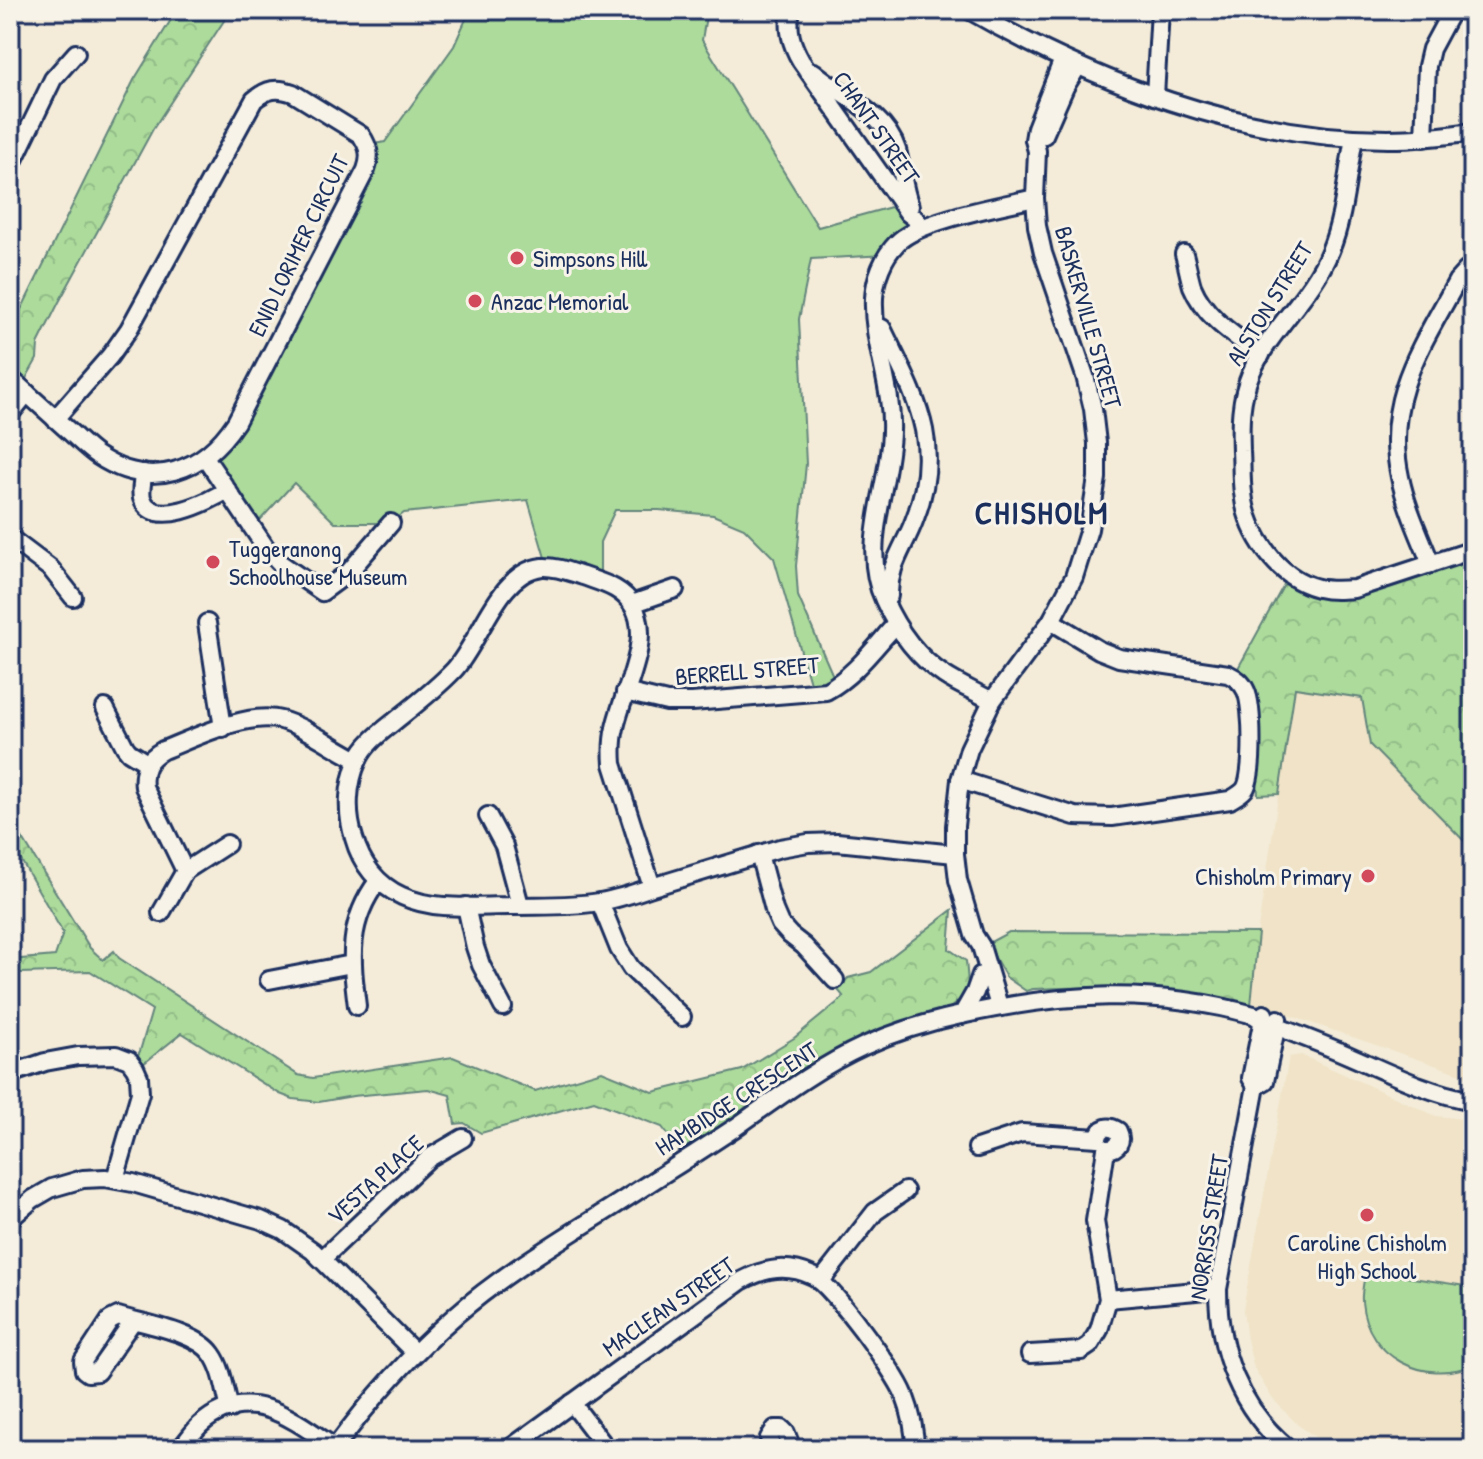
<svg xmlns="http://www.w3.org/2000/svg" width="1483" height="1459" viewBox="0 0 1483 1459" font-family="'Patrick Hand',sans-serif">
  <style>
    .built { fill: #f0e3c7 }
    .grass { fill: #acdb9b; stroke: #64857c; stroke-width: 2 }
    .forest { fill: url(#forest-crowns); stroke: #64857c; stroke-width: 2 }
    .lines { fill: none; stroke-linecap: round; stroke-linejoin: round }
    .minor-casing { stroke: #1b2f5e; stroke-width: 22 }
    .minor { stroke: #f7f3e8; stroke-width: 16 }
    .poi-dot { fill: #d1495b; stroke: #f7f3e8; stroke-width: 3 }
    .labels { text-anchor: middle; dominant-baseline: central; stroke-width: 6; stroke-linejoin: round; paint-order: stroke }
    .street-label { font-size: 24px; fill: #1b2f5e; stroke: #f7f3e8 }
    .poi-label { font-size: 24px; fill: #1b2f5e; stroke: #f7f3e8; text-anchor: start }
    .district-label { font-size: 32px; font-weight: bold; letter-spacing: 2px; fill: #1b2f5e; stroke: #f7f3e8 }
  </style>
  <defs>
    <pattern id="forest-crowns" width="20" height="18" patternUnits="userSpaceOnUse" patternTransform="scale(2)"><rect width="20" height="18" fill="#acdb9b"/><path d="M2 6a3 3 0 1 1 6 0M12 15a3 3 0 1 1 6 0" fill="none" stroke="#93bc88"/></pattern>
  </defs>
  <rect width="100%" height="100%" fill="#f4ecd9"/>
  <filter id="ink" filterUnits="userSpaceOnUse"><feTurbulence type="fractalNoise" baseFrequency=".0125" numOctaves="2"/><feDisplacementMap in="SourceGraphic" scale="16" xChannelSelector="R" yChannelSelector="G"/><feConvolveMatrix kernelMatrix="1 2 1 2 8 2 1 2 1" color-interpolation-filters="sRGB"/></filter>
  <g filter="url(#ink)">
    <g class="built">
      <polygon points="1295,687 1362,698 1370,745 1471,848 1468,904 1473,904 1473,1041 1467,1076 1247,1001"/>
      <polygon points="1301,1055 1436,1116 1473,1120 1473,1435 1433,1449 1333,1449 1298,1425 1272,1398 1254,1368 1247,1339 1243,1310 1289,1057"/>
    </g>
    <g class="grass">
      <polygon points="470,10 707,10 702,40 818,227 902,204 920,227 887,255 811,259 799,319 806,464 796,566 798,596 837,685 813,693 774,558 744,528 713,515 659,510 615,510 600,542 600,582 548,568 528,500 404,513 391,523 335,523 294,483 253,528 205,457 212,451 366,170 368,145 385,142 454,46"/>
      <path d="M1366,1271L1473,1287V1365C1424,1385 1367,1358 1362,1302C1361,1291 1364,1281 1366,1271Z"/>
    </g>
    <g class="forest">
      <polygon points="177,10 231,10 153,129 59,302 38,344 37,359 24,382 10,369 10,326 23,306 134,80"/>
      <polygon points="1473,558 1473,904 1468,904 1471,848 1370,745 1362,698 1295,688 1279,794 1258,795 1252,686 1237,670 1287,579 1320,593"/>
      <path d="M10,788L16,808L15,826L90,948L103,960L114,951L119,958L298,1075L313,1078L453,1057L535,1091L602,1071L653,1092L742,1070L794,1038L844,997L838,990L848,978L871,972L952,910L949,949L966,961C969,990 970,991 948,1010L770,1094L681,1152L662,1127L594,1101L481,1133L464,1123L455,1124L450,1095L428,1089L353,1096L319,1102L293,1099L280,1094L182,1033L138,1068L134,1062L140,1051L152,1010L90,971L20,973L10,969V960L55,956L63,933L10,841Z"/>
      <path d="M1009,932L1258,933L1251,1005C1180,984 1106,986 1033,989L1026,991L1006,977L987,944Z"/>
    </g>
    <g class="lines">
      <defs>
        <g id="minor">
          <path d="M791,10C787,29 791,44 801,61L908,213L917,220"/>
          <path d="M969,10C1094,82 1242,139 1388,139C1417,139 1445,136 1473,132"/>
          <path d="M814,72C842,96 885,113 897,150C902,168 903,188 910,206"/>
          <polyline points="1155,96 1160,10"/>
          <polyline points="1044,135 1065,87 1078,66"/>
          <path d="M1354,138C1347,174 1344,218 1330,251C1312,296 1270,329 1251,373C1240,399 1240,423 1241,451C1242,465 1241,479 1243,493C1247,533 1277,578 1318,588C1330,591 1342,590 1354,589L1473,550"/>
          <polyline points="1424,138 1427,66 1431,49 1452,10"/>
          <polyline points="10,168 53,79 76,53"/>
          <path d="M1184,254C1187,264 1189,276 1192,286C1205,318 1234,335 1261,355"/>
          <path d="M882,328C915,397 945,443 914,521C904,548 888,566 889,596"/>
          <path d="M10,378C30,396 50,414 70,432C79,440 88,449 98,456C151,491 203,472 236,422L366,170C371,156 369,147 361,135L293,93C277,87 267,89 254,100L129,329L110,356L55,419"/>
          <polyline points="10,414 27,393"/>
          <polyline points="205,457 266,548 280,563 322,592 348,573 391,523"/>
          <path d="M143,473C143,481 140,490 142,498C152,530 209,502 227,490"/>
          <polyline points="10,538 51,569 73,597"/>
          <path d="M1431,564C1420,536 1406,507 1400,477C1383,399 1422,346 1457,281L1467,270L1473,268"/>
          <polyline points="632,604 675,589"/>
          <polyline points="207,623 223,728"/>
          <path d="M625,692L667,702H692L826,691C854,676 875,647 896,624"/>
          <path d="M992,701C976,692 959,685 944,675C917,657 897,629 884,600C859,546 890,486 891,431C893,387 872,343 874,298C875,278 883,257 897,243C919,220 1001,206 1035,198"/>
          <polyline points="105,708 125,747 129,752 147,763"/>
          <path d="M960,780L1075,816L1112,817L1230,800C1235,797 1241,794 1245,789C1254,776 1253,706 1246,691C1242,682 1236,678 1228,674L1119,658L1099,650L1051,621"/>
          <polyline points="488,816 504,846 520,905"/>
          <polyline points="759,854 774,910 780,924 790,935 804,946 835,980"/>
          <path d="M185,871L144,787C142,770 147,759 163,750C194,738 248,711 281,720C306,727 334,748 358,760"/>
          <path d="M652,887C635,893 617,899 600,902C570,907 539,905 509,906C474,906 434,911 402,896C377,885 361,863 354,838C346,814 347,784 358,760C365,744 381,732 395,721C415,705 436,689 454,670C481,641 498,572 542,567C556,566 570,572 583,576C602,583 622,587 633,606C654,639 622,693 615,728C612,740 612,751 613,764L652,887L780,848L808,843L837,842L955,854"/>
          <polyline points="600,902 619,949 631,968 682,1017"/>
          <polyline points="466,906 475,947 481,965 503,1007"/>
          <polyline points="161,913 185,871 227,844"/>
          <polyline points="269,980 352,964"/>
          <path d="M357,1006C351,958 347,922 378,881"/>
          <polyline points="999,1006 981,946 974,935 958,880 955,854 955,826 960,780 969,749 992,701 1051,621 1074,577 1089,529 1097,478 1097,443 1093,409 1085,376 1043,253 1037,226 1035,198 1037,151 1034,140 1036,128 1063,59"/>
          <path d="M1264,1014L1251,1078L1256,1086L1218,1289C1218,1351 1240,1410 1289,1449"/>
          <polyline points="962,1015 975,992 981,975"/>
          <polyline points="10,1074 45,1062 78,1056 116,1055 129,1060 135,1068 139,1077 140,1093 115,1179"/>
          <polyline points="1256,1086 1265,1081 1278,1019"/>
          <path d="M1098,1138C1100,1127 1109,1125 1118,1131C1123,1141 1118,1150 1106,1149"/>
          <polyline points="977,1148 1022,1133 1098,1138"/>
          <polyline points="10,1219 33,1199 52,1188 83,1179 105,1178 133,1183 261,1220 283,1230 313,1251 415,1353"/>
          <polyline points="322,1259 429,1158 463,1138"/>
          <polyline points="821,1281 875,1212 905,1191"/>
          <polyline points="1108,1299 1218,1289"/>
          <path d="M133,1321L97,1372L88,1373L84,1370L83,1361L110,1320L118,1316C144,1324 197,1332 212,1354C223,1369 225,1391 230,1409"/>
          <polyline points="1030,1354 1081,1351 1090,1345 1099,1330 1108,1299 1095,1221 1106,1149"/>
          <polyline points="572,1403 607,1449"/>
          <path d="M180,1449C187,1441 193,1432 200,1425C248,1382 293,1419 335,1448"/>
          <path d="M334,1449C370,1400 410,1355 456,1315C511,1267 583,1227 645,1186C676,1166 706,1147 736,1127C777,1098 818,1067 864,1046C895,1032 928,1022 961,1015C1062,993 1153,987 1254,1015L1263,1021C1292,1033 1321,1043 1350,1056C1391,1074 1429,1093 1473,1101"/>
          <path d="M509,1449L741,1281C765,1268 787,1264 813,1276C833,1286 895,1372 904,1394C911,1412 915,1430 915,1449"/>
          <polyline points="773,1449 769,1438 775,1429 782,1429 786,1433 792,1449"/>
        </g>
      </defs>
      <use href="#minor" class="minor-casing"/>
      <use href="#minor" class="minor"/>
    </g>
  </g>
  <g class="poi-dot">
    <circle cx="517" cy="258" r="8"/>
    <circle cx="475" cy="301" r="8"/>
    <circle cx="213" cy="562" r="8"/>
    <circle cx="1368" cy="876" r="8"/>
    <circle cx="1367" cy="1215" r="8"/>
  </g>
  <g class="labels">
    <g class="street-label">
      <text transform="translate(877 127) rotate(55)">CHANT STREET</text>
      <text transform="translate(298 245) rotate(-64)">ENID LORIMER CIRCUIT</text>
      <text transform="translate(1269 303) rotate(-58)">ALSTON STREET</text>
      <text transform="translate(1089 317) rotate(74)">BASKERVILLE STREET</text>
      <text transform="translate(747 670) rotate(-5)">BERRELL STREET</text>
      <text transform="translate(736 1098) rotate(-33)">HAMBIDGE CRESCENT</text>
      <text transform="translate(375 1179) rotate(-42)">VESTA PLACE</text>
      <text transform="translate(1208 1227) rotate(-81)">NORRISS STREET</text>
      <text transform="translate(668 1306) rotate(-35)">MACLEAN STREET</text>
    </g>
    <g class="poi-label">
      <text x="533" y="258">Simpsons Hill</text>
      <text x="491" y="301">Anzac Memorial</text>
      <text x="229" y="548">Tuggeranong<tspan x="229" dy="28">Schoolhouse Museum</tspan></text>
      <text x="1352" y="876" text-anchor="end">Chisholm Primary</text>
      <text x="1367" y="1242" text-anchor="middle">Caroline Chisholm<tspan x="1367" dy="28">High School</tspan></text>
    </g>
    <g class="district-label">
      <text x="1042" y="512">CHISHOLM</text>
    </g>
  </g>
  <rect width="1483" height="1459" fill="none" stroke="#f7f3e8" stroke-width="40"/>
  <rect x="20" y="20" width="1443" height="1419" fill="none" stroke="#1b2f5e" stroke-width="3" filter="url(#ink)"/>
</svg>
